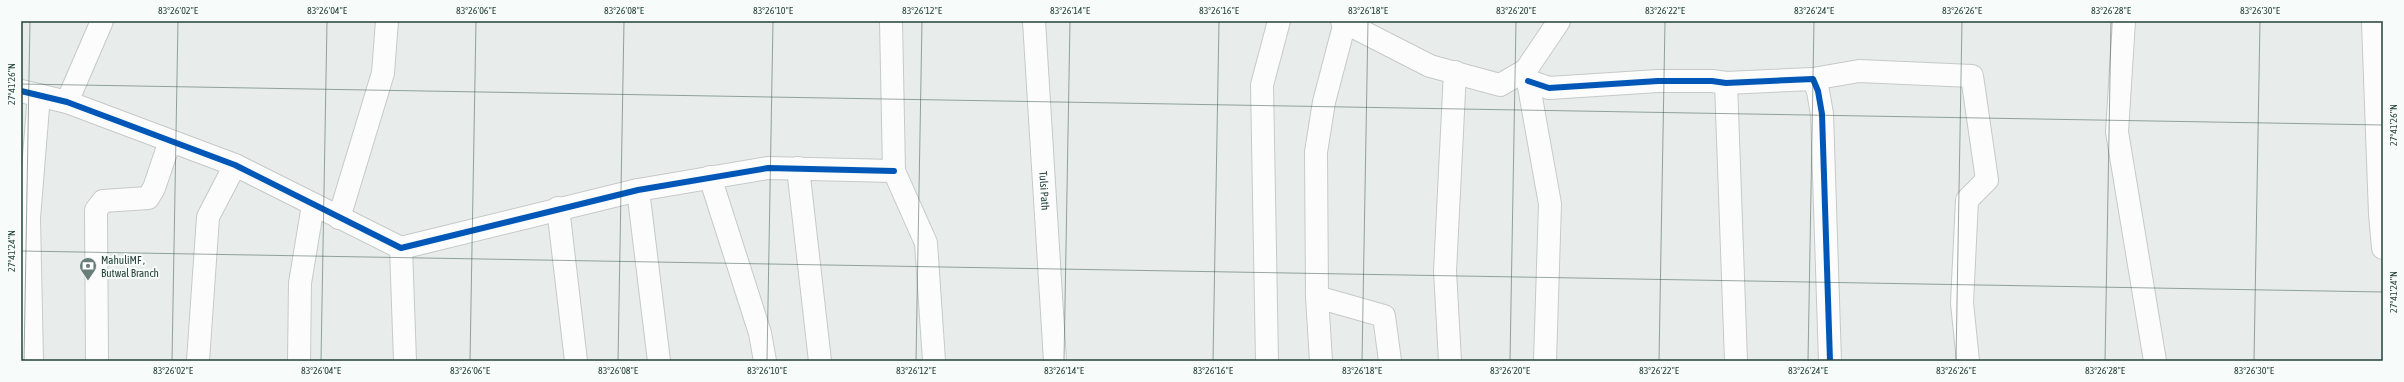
<svg xmlns="http://www.w3.org/2000/svg" width="2404" height="382" viewBox="0 0 2404 382" font-family="'Asap Condensed',sans-serif">
  <style>
    .lines { fill: none; stroke-linecap: round; stroke-linejoin: round }
    .minor-casing { stroke: #c5cac8; stroke-width: 24 }
    .minor { stroke: #fcfcfc; stroke-width: 22 }
    .cycleway-casing { stroke: #f7fbf9; stroke-width: 8 }
    .cycleway { stroke: #0057b8; stroke-width: 6 }
    .ticks { fill: none; stroke: #24423a; stroke-width: 1; stroke-opacity: 0.45 }
    .labels { text-anchor: middle; dominant-baseline: central; stroke-width: 4; stroke-linejoin: round; paint-order: stroke }
    .street-label { font-size: 11px; fill: #24423a; stroke: #f7fbf9 }
    .poi-label { font-size: 11px; fill: #24423a; stroke: #f7fbf9; text-anchor: start }
    .neatline { fill: none; stroke: #24423a; stroke-width: 1.5 }
    .ticks-label { font-size: 10px; text-anchor: middle; fill: #24423a }
  </style>
  <rect width="100%" height="100%" fill="#e8edeb"/>
  <g class="lines">
    <defs>
      <g id="minor">
        <polyline points="891,21 894,171 926,243 934,361"/>
        <path id="s1" d="M1034,21L1055,361"/>
        <polyline points="1342,21 1430,66 1500,85 1526,70 1559,21"/>
        <polyline points="2124,21 2117,132 2155,361"/>
        <polyline points="2373,23 2380,214 2383,248"/>
        <polyline points="1526,70 1550,204 1545,361"/>
        <polyline points="1813,79 1859,71 1972,76 1987,180 1967,200 1962,303 1968,361"/>
        <polyline points="1528,81 1549,88 1658,81 1712,81 1726,83 1813,79 1818,91 1822,114 1830,361"/>
        <polyline points="1726,83 1736,361"/>
        <polyline points="21,91 67,102 235,165 401,248 638,190 768,168 894,171"/>
        <polyline points="67,102 102,21"/>
        <polyline points="798,168 820,361"/>
        <polyline points="710,177 760,333 765,361"/>
        <polyline points="638,190 659,361"/>
        <polyline points="558,208 576,361"/>
        <polyline points="339,218 383,73 387,21"/>
        <polyline points="401,248 405,361"/>
        <polyline points="1317,297 1384,316 1390,361"/>
        <polyline points="32,361 29,218 39,95"/>
        <polyline points="97,361 96,210 103,201 148,198 154,188 170,141"/>
        <polyline points="198,361 208,217 235,165"/>
        <polyline points="299,361 300,283 313,205"/>
        <polyline points="1267,361 1262,85 1279,21"/>
        <polyline points="1321,361 1317,297 1316,152 1324,102 1345,22"/>
        <polyline points="1450,361 1445,271 1455,72"/>
      </g>
    </defs>
    <use href="#minor" class="minor-casing"/>
    <use href="#minor" class="minor"/>
    <defs>
      <g id="cycleway">
        <polyline points="1528,81 1549,88 1658,81 1712,81 1726,83 1813,79 1818,91 1822,114 1830,361"/>
        <polyline points="21,91 67,102 235,165 401,248 638,190 768,168 894,171"/>
      </g>
    </defs>
    <use href="#cycleway" class="cycleway-casing"/>
    <use href="#cycleway" class="cycleway"/>
  </g>
  <path class="ticks" d="M21,84L2383,125M21,251L2383,292M24,361L30,21M172,361L178,21M321,361L327,21M470,361L476,21M618,361L624,21M767,361L773,21M916,361L922,21M1064,361L1070,21M1213,361L1219,21M1362,361L1368,21M1510,361L1516,21M1659,361L1665,21M1808,361L1814,21M1956,361L1962,21M2105,361L2111,21M2254,361L2260,21"/>
  <defs>
    <symbol id="bank-pin" viewBox="-11 -11 22 30"><path d="M0 17L-7.5 6A9.5 9.5 0 1 1 7.5 6Z" fill="#697e78" stroke="#f7fbf9"/><path d="M-6-4H6V4H-6ZM0-2.3a2.3 2.3 0 1 0 0 4.6a2.3 2.3 0 1 0 0-4.6Z" fill="#fff"/></symbol>
  </defs>
  <g fill-rule="evenodd">
    <use href="#bank-pin" x="78" y="256" width="20" height="27"/>
  </g>
  <g class="labels">
    <g class="street-label">
      <text stroke="none"><textPath href="#s1" startOffset="170">Tulsi Path</textPath></text>
    </g>
    <g class="poi-label">
      <text x="101" y="260">MahuliMF ,<tspan x="101" dy="13">Butwal Branch</tspan></text>
    </g>
  </g>
  <rect width="2404" height="382" fill="none" stroke="#f7fbf9" stroke-width="44"/>
  <rect x="22" y="22" width="2360" height="338" class="neatline"/>
  <g class="ticks-label">
    <text x="178" y="14">83°26'02"E</text>
    <text x="327" y="14">83°26'04"E</text>
    <text x="476" y="14">83°26'06"E</text>
    <text x="624" y="14">83°26'08"E</text>
    <text x="773" y="14">83°26'10"E</text>
    <text x="922" y="14">83°26'12"E</text>
    <text x="1070" y="14">83°26'14"E</text>
    <text x="1219" y="14">83°26'16"E</text>
    <text x="1368" y="14">83°26'18"E</text>
    <text x="1516" y="14">83°26'20"E</text>
    <text x="1665" y="14">83°26'22"E</text>
    <text x="1814" y="14">83°26'24"E</text>
    <text x="1962" y="14">83°26'26"E</text>
    <text x="2111" y="14">83°26'28"E</text>
    <text x="2260" y="14">83°26'30"E</text>
    <text transform="translate(11 84) rotate(-90)" y="4">27°41'26"N</text>
    <text transform="translate(2393 125) rotate(-90)" y="4">27°41'26"N</text>
    <text transform="translate(11 251) rotate(-90)" y="4">27°41'24"N</text>
    <text transform="translate(2393 292) rotate(-90)" y="4">27°41'24"N</text>
    <text x="173" y="374">83°26'02"E</text>
    <text x="321" y="374">83°26'04"E</text>
    <text x="470" y="374">83°26'06"E</text>
    <text x="618" y="374">83°26'08"E</text>
    <text x="767" y="374">83°26'10"E</text>
    <text x="916" y="374">83°26'12"E</text>
    <text x="1064" y="374">83°26'14"E</text>
    <text x="1213" y="374">83°26'16"E</text>
    <text x="1362" y="374">83°26'18"E</text>
    <text x="1510" y="374">83°26'20"E</text>
    <text x="1659" y="374">83°26'22"E</text>
    <text x="1808" y="374">83°26'24"E</text>
    <text x="1956" y="374">83°26'26"E</text>
    <text x="2105" y="374">83°26'28"E</text>
    <text x="2254" y="374">83°26'30"E</text>
  </g>
</svg>
